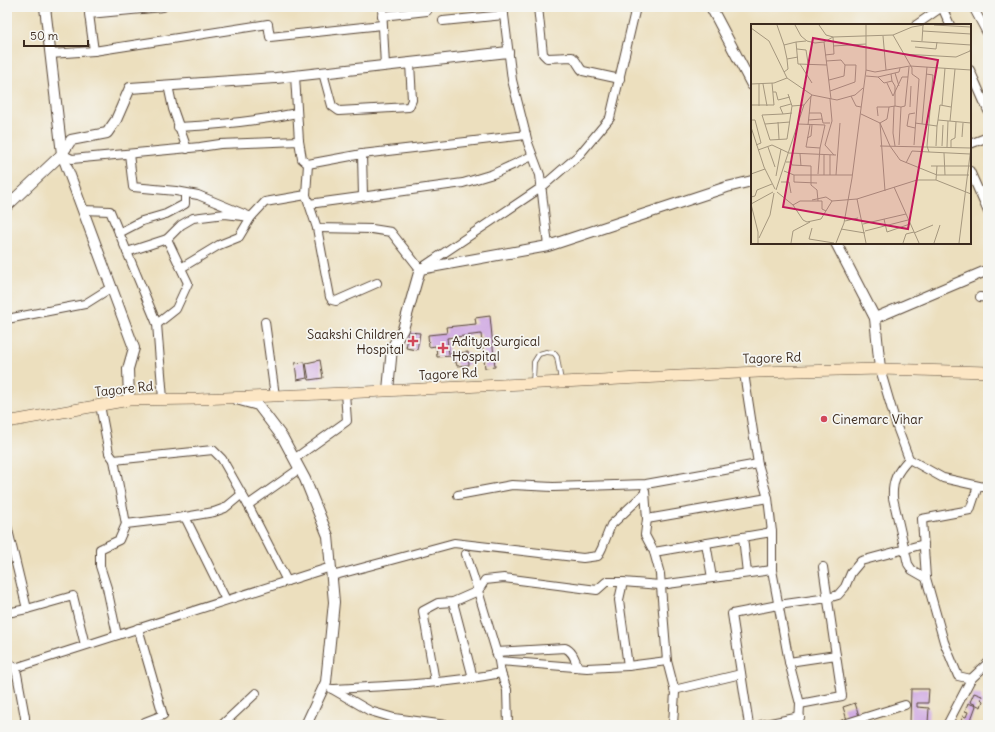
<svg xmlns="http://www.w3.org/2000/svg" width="995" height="732" viewBox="0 0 995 732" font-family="Delius,sans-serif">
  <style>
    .building { fill: #cfa8e2 }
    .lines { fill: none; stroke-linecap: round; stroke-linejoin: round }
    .service-casing { stroke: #564536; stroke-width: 5.5 }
    .minor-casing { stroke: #564536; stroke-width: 10 }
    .tertiary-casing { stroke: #564536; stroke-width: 12 }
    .secondary-casing { stroke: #564536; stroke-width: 12 }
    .service { stroke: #fff; stroke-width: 4 }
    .minor { stroke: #fff; stroke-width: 8 }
    .tertiary { stroke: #fff; stroke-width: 10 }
    .secondary { stroke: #fce6c4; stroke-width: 11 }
    .poi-dot { fill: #d1495b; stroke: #f6f6f2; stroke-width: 1.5 }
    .labels { text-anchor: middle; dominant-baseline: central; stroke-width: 3.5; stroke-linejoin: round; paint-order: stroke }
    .poi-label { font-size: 13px; fill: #3b2a1e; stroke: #f6f6f2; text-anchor: start }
    .street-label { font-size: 13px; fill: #3b2a1e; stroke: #f6f6f2 }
    .inset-road { fill: none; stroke: #a5977e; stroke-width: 1 }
    .view { fill: #c2185b; fill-opacity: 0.15; stroke: #c2185b; stroke-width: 2 }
    .inset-edge { fill: none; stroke: #3b2a1e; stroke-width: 2 }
  </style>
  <rect width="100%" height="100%" fill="#f6f6f2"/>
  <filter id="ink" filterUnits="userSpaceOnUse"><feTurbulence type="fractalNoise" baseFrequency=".025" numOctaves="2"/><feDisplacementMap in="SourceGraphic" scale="8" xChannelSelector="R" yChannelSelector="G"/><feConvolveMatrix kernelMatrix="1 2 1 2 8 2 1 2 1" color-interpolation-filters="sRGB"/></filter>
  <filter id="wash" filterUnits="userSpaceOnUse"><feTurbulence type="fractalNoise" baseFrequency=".012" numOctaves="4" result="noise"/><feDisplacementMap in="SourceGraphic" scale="16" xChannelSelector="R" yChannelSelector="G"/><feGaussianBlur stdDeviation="0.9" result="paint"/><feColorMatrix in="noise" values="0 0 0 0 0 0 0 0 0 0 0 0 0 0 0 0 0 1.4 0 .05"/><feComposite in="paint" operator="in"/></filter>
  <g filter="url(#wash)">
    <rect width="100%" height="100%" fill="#ecdfbe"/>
    <g id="blocks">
      <g class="building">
        <polygon points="490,316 495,367 485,368 481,334 447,338 449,354 468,352 469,365 457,366 456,362 453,362 452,356 437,357 436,346 429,347 428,335 447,333 446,327 476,324 475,318"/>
        <polygon points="409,332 420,333 417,350 406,348"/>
        <polygon points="320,360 323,378 309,380 306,363"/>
        <polygon points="305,362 307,378 297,380 295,363"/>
        <polygon points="911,689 929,689 928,703 917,703 917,707 929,708 928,723 910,722"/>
        <polygon points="974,693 982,696 981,699 983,701 981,707 970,702"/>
        <polygon points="855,703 859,716 847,720 843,707"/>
        <polygon points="968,703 976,706 969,725 962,725 960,724 963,716 966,717 968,712 965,711"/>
      </g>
    </g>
  </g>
  <g filter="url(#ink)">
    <use href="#blocks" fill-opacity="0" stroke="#564536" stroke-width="1"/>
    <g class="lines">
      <defs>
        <polyline id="service" points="533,383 534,362 539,354 546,352 554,353 557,357 561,381"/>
        <g id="minor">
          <polyline points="382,7 385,66"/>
          <polyline points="503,7 512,80 528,143 540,175 548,246"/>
          <path d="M538,7L543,54L547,58L572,57C577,60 578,67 583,71L620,79"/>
          <polyline points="973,7 988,35"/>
          <polyline points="382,16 427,11"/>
          <polyline points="443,21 504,15"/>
          <polyline points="916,25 942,7 950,25"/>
          <polyline points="94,51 89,14 163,7"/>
          <polyline points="50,54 94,51 268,24 270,37 382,25"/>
          <polyline points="970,70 988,111"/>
          <polyline points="323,73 332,106 339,111 409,107 412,100 410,63"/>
          <polyline points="295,76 299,141"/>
          <polyline points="168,85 173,109 187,149"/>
          <path d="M178,127C219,125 258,121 297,113"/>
          <polyline points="970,144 988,137"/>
          <polyline points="62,154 72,159 200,147 220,144 299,141 302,159 308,164 362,154 526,135"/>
          <polyline points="129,154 133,187 176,191 198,195 251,217 239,237 219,245 181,268"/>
          <polyline points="362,154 363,196"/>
          <polyline points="970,171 988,212"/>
          <polyline points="306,195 317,228 372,229 391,232 420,269 542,187 580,154 610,118 636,7"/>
          <polyline points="309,204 463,183 493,174 532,156"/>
          <polyline points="83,210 110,211 157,324 163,399"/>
          <polyline points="317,228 330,297 332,300 336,301 377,283"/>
          <polyline points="119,233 142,221 166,214 185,204 185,193"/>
          <polyline points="167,239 181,225 193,218 225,214 251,217 265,202 306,195 308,164"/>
          <polyline points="127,252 167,239 188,283 176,309 157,324"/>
          <polyline points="980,297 988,298"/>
          <polyline points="7,319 85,304 112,287"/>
          <polyline points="265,322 275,396"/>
          <polyline points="880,369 897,427 909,459 943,478 988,488"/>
          <polyline points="744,373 758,464 768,498 772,532 772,570 789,662 800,704 799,725"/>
          <polyline points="100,405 109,453 114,460"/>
          <polyline points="294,459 347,421 345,393"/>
          <path d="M909,459C897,472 892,480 893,498L908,564L912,570L926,578"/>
          <polyline points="645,491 647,519 645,535 654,552 660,574 667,661 675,692 673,725"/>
          <polyline points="458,495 512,485 553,487 646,484 758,464"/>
          <polyline points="248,505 299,469"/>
          <polyline points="185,517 214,512 225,508 242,494"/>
          <polyline points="647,519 768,498"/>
          <polyline points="126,524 114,460 213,450 222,459 248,505 287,581"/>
          <polyline points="7,526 27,609"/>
          <polyline points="743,537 747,573"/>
          <polyline points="706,543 712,578"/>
          <polyline points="654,552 772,532"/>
          <polyline points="332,576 454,543 583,558 598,556 602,548 611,525 644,494"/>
          <polyline points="623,582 660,585 772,570"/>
          <polyline points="453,602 473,678"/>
          <polyline points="7,613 27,609 73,596 85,645"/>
          <polyline points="138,628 163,715 145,722 146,725"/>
          <polyline points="117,635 107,588 100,566 100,549 119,540 126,524 185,517 226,600"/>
          <path d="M496,652L565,648C573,651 575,660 578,667"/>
          <polyline points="7,661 15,668 17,674 25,717 25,725"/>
          <polyline points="499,661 587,668 628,666 619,600 623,582 606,582 597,590 504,578 485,580 478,591 499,661 501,673 507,690 508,725"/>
          <polyline points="789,662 836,655"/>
          <polyline points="628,666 667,661"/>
          <polyline points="15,668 331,567"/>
          <polyline points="971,679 958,676 944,642 926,578 922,519 970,510 978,486"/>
          <polyline points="435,682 423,611 438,603 453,602 478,591 466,554"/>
          <path d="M332,689C389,686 445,684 501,673"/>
          <polyline points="332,689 370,711 394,718 446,725"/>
          <polyline points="674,690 741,674"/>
          <polyline points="800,704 842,696 823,567"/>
          <polyline points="222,725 256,693"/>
          <polyline points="749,725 732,614 778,605 828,598 838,595 845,587 851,573 861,561 924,544"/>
          <polyline points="761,725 800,717"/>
          <polyline points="844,725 844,724 905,705"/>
          <polyline points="947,725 971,679 988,663"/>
        </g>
        <g id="tertiary">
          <polyline points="45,7 62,154 134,348 128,369 129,400"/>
          <polyline points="711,7 752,85"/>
          <polyline points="7,206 62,154 71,140 107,133 116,120 130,88 276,78 508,52"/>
          <polyline points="836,243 875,318 880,369"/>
          <polyline points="875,318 988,270"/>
          <polyline points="388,390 392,348 403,329 420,269 548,246 727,187 752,181"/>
          <polyline points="236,399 258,405 283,438 305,479 328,536 334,602 326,682 306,725"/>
        </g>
        <polyline id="secondary" points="7,422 129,400 199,399 345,393 758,372 880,369 988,372"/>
      </defs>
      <use href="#service" class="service-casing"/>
      <use href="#minor" class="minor-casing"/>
      <use href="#tertiary" class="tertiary-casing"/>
      <use href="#secondary" class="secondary-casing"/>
      <use href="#service" class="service"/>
      <use href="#minor" class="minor"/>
      <use href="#tertiary" class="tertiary"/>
      <use href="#secondary" class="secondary"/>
    </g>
  </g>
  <g class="poi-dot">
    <path d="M411 335h4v4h4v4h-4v4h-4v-4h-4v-4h4z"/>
    <path d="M441 342h4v4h4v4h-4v4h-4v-4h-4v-4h4z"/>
    <circle cx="824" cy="419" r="4"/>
  </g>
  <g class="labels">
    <g class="poi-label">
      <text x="404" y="334" text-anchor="end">Saakshi Children<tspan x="404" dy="15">Hospital</tspan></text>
      <text x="452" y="341">Aditya Surgical<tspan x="452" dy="15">Hospital</tspan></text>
      <text x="832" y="419">Cinemarc Vihar</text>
    </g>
    <g class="street-label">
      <text transform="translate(772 358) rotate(-2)">Tagore Rd</text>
      <text transform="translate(448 374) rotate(-3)">Tagore Rd</text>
      <text transform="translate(124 389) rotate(-6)">Tagore Rd</text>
    </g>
  </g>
  <g transform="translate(751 24)">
    <rect width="220" height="220" fill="#ecdfbe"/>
    <path class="inset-road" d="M26,1L33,21L45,18M44,1L50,12L56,17L64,19L73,18L82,13L142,11L161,3L173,1M68,1L75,11L82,13L83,30L74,31M183,1L220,3M0,4L18,17L36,54L61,71L86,76L104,71L112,64M172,7L220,10M142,11L161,44V50L168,55L163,121M132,12L135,46M55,17L45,18L47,40L76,41M160,17L220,21M171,17L172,1M73,18L80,75M33,21L36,35L47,33M82,22L115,20M164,23L185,25L186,18M46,25L55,26L57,39M151,30L205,33L219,27L220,23M75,37L90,36L94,41L93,52L78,56M49,40L61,59M115,46L124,48L159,42L220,46M33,48L37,45L36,35M144,49L148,62M175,50L182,51L176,122L178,128L219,130M115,52L127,53L148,48L149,44M127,53L133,59L141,57L140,50M141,57L144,62V82L150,83M136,59L142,72L151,53H157M0,60L23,59L36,54M8,60V82M12,60L16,82M79,67L104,58L105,41H94M22,68H25L27,76L39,73M37,70L41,82L53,81M100,72L105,82L110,83M79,75L81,97L74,121L83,131M40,80L29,83L32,90L41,89M0,81H23L21,59M191,81L194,44M143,82L142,109L144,122M144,82L138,83L136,95L129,99L139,122L149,136L186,151H218M159,83L160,62M220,88V117M58,89H70L72,99H79M32,90L11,91L19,116L36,115L41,82M110,90L129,99L134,167M127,92L126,83H138M0,96H4L10,119L5,121M57,96L71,95M187,96L189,81L200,83M199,97L204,45M27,98L28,115M164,99L186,102L187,96L220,99M14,100L39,98M47,100L74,101L69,124L55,123L59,101M171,100L176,43M57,101L60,72M0,103L13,143L24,165M164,104L156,102L158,90L164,89M211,113L212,99M56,114L60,112L61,101M148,121L150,83L154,82L158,43M129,122L220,124M185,122L186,102M191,122L192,101M17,123L24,143M196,123L197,97M200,123V116L204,114L205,98M7,126L21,121L38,129L85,131M193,129L194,151M49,130L50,142M35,138H40L41,141L60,142V161L66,166L67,177M155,139L161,127L178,128M180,142H219M33,147L43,151H101M0,150L14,145M67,150L69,124M43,151V158L66,159M73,151V131M79,151V131M85,151L89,99M25,152L30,125M185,156L186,142M30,158H38L40,169M143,163L168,219M25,166L53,81L61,71M26,168L42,181L52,196L56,198L70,195L81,177L106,175L166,156H185L220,170M0,173L4,172L6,166L21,160M106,175L115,219M61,176L75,173L81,177M0,180L7,208V219M0,180L22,168M42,181L49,177H71V185L75,187M133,195L136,208L159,200M94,197L107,194M112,200L155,190M61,204L58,215L83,219M90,205L114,209M114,207L157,196M163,209L182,201M8,214L19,191L23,169M40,219L42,207L59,198M85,219L93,199L101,154L115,46V1M152,219L155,210L163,208M183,219L189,201M208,219L220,123"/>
    <path class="view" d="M62,14L187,36L157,205L32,183Z"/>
    <rect width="220" height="220" class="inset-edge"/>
  </g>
  <rect width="995" height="732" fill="none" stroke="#f6f6f2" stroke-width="24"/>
  <path d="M24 40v6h64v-6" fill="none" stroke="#3b2a1e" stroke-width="2"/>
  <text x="30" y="40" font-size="12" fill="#3b2a1e" stroke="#f6f6f2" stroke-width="3" paint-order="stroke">50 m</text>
</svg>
